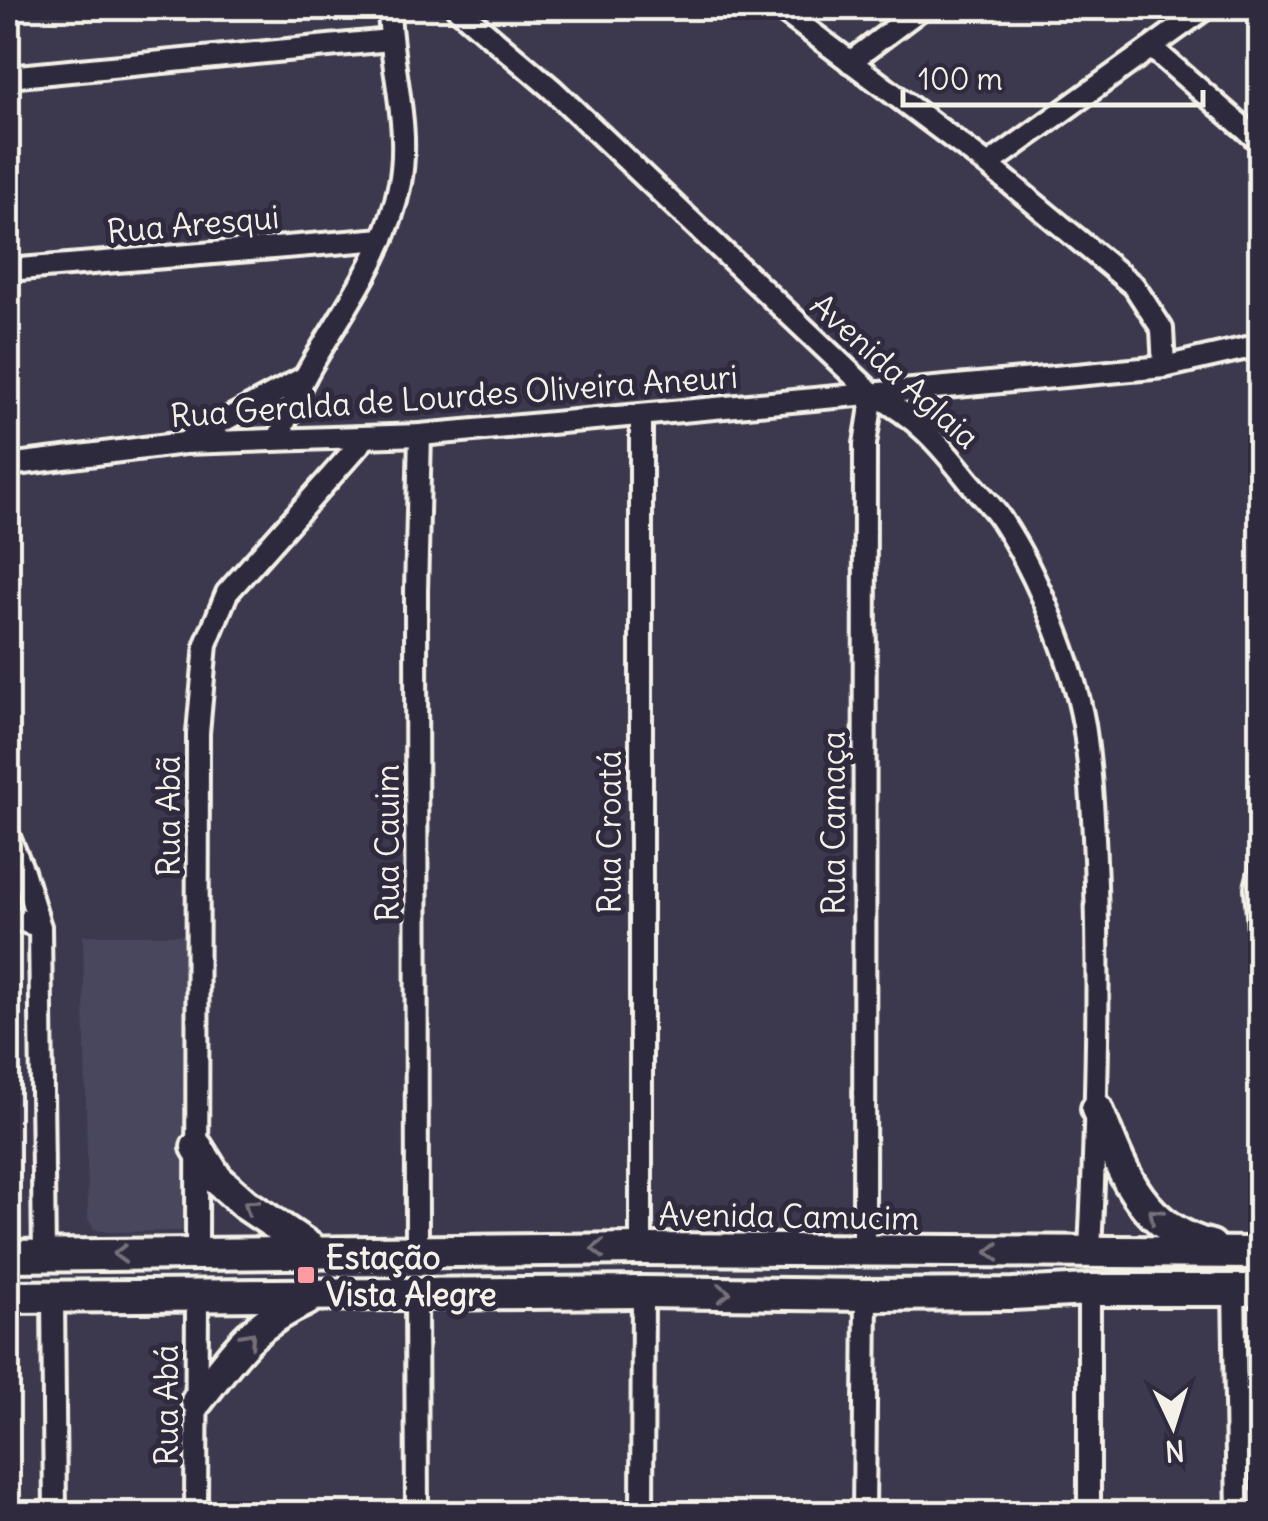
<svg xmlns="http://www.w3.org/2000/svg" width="1268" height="1521" viewBox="0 0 1268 1521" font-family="Delius,sans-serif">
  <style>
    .built { fill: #48465d }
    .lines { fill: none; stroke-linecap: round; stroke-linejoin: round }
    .minor-casing { stroke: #f4f1e8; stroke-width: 28 }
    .primary-casing { stroke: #f4f1e8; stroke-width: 38 }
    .minor { stroke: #2f2a3d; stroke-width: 20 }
    .primary { stroke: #2f2a3d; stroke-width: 30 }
    .oneway { stroke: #747079 }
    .poi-dot { fill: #ff9aa2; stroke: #2f2a3d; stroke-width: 4 }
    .labels { text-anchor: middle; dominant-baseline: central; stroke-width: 10; stroke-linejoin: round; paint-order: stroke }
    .street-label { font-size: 32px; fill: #f4f1e8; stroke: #2f2a3d }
    .poi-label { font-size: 32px; font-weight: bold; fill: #f4f1e8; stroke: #2f2a3d; text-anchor: start }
  </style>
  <rect width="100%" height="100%" fill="#3c384e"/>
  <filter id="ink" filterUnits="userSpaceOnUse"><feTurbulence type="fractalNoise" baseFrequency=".01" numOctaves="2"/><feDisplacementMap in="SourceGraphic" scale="20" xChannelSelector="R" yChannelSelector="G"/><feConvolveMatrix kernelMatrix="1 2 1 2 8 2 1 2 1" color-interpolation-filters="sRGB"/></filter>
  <g filter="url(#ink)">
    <polygon class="built" points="83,935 195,935 194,1219 184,1231 107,1232 94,1229 88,1219"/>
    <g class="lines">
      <defs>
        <g id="minor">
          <path d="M457,8L552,89L873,394C917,418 937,441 968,480C979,493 993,506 1002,521C1037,574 1073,662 1084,725C1092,778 1094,832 1096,885C1100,1007 1096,1129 1090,1250"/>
          <polyline points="779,8 988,165 1134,286 1162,329 1164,367"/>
          <polyline points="1152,48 1260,142"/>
          <polyline points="850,62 922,8"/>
          <polyline points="8,77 390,40"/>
          <polyline points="988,165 1206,8"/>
          <polyline points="8,270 383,239"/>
          <path d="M278,439C287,418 295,395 306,375C340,313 387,255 400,183C411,125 390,66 389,8"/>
          <polyline points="188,440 305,377"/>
          <polyline points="8,465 184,443 420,435 1164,367 1260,345"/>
          <polyline points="8,835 23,871 40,927 44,1255"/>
          <polyline points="1260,872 1256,888 1260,943"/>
          <polyline points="8,916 40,927"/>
          <polyline points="641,1249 641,416"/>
          <polyline points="417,1251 416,591 420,435"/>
          <polyline points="197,1253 198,733 206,644 227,593 366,437"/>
          <polyline points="864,1253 865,444 873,394"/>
          <polyline points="1234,1289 1238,1514"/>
          <polyline points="1089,1290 1089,1514"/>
          <polyline points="416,1295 417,1514"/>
          <polyline points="53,1296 55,1514"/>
          <polyline points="196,1514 197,1297"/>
          <polyline points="642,1514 643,1292"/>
          <polyline points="864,1514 866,1295"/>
        </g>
        <g id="primary">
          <path d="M1097,1109C1121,1169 1140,1228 1211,1246"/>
          <polyline points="197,1147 217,1179 245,1204 316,1252"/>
          <polyline points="8,1256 641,1249 1260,1253"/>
          <polyline points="8,1297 643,1292 866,1295 1013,1294 1089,1290 1260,1290"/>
          <path d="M197,1401C234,1354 249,1326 306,1300"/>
        </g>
      </defs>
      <use href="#minor" class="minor-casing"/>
      <use href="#primary" class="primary-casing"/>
      <use href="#minor" class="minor"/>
      <use href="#primary" class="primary"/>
    </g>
    <defs><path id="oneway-chevron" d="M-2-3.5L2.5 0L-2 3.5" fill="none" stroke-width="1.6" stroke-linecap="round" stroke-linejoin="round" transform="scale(2.5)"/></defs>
    <g class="oneway">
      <use href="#oneway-chevron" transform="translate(250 1206) rotate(-144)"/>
      <use href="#oneway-chevron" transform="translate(1155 1215) rotate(-138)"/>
      <use href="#oneway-chevron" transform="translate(598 1249) rotate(180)"/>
      <use href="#oneway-chevron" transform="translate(993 1252) rotate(179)"/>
      <use href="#oneway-chevron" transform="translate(120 1254) rotate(179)"/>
      <use href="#oneway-chevron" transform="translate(724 1293) rotate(1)"/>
      <use href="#oneway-chevron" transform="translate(249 1338) rotate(-48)"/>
    </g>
  </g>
  <rect class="poi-dot" x="296" y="1265" width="20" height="20" rx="5"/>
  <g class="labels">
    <g class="street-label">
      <text transform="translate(193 224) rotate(-5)">Rua Aresqui</text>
      <text transform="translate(895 371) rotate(42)">Avenida Aglaia</text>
      <text transform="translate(454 396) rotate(-4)">Rua Geralda de Lourdes Oliveira Aneuri</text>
      <text transform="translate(168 816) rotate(-90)">Rua Abã</text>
      <text transform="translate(833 823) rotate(-90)">Rua Camaça</text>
      <text transform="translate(609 832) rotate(-90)">Rua Croatá</text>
      <text transform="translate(387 843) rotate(-90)">Rua Cauim</text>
      <text transform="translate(789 1216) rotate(1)">Avenida Camucim</text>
      <text transform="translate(166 1405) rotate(-90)">Rua Abá</text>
    </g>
    <g class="poi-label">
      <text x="326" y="1257">Estação<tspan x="326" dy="37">Vista Alegre</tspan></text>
    </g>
  </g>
  <rect width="1268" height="1521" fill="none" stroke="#2f2a3d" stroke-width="40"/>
  <rect x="20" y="20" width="1228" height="1481" fill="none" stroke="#f4f1e8" stroke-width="4" filter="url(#ink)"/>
  <g transform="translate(1173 1426) rotate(176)" stroke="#2f2a3d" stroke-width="8" paint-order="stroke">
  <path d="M0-8L18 38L0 25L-18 38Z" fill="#f4f1e8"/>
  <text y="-15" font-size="28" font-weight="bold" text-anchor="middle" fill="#f4f1e8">N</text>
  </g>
  <path d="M903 90v15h300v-15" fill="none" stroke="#f4f1e8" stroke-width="5"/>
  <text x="918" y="90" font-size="30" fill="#f4f1e8" stroke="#2f2a3d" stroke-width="8" paint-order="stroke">100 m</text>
</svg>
